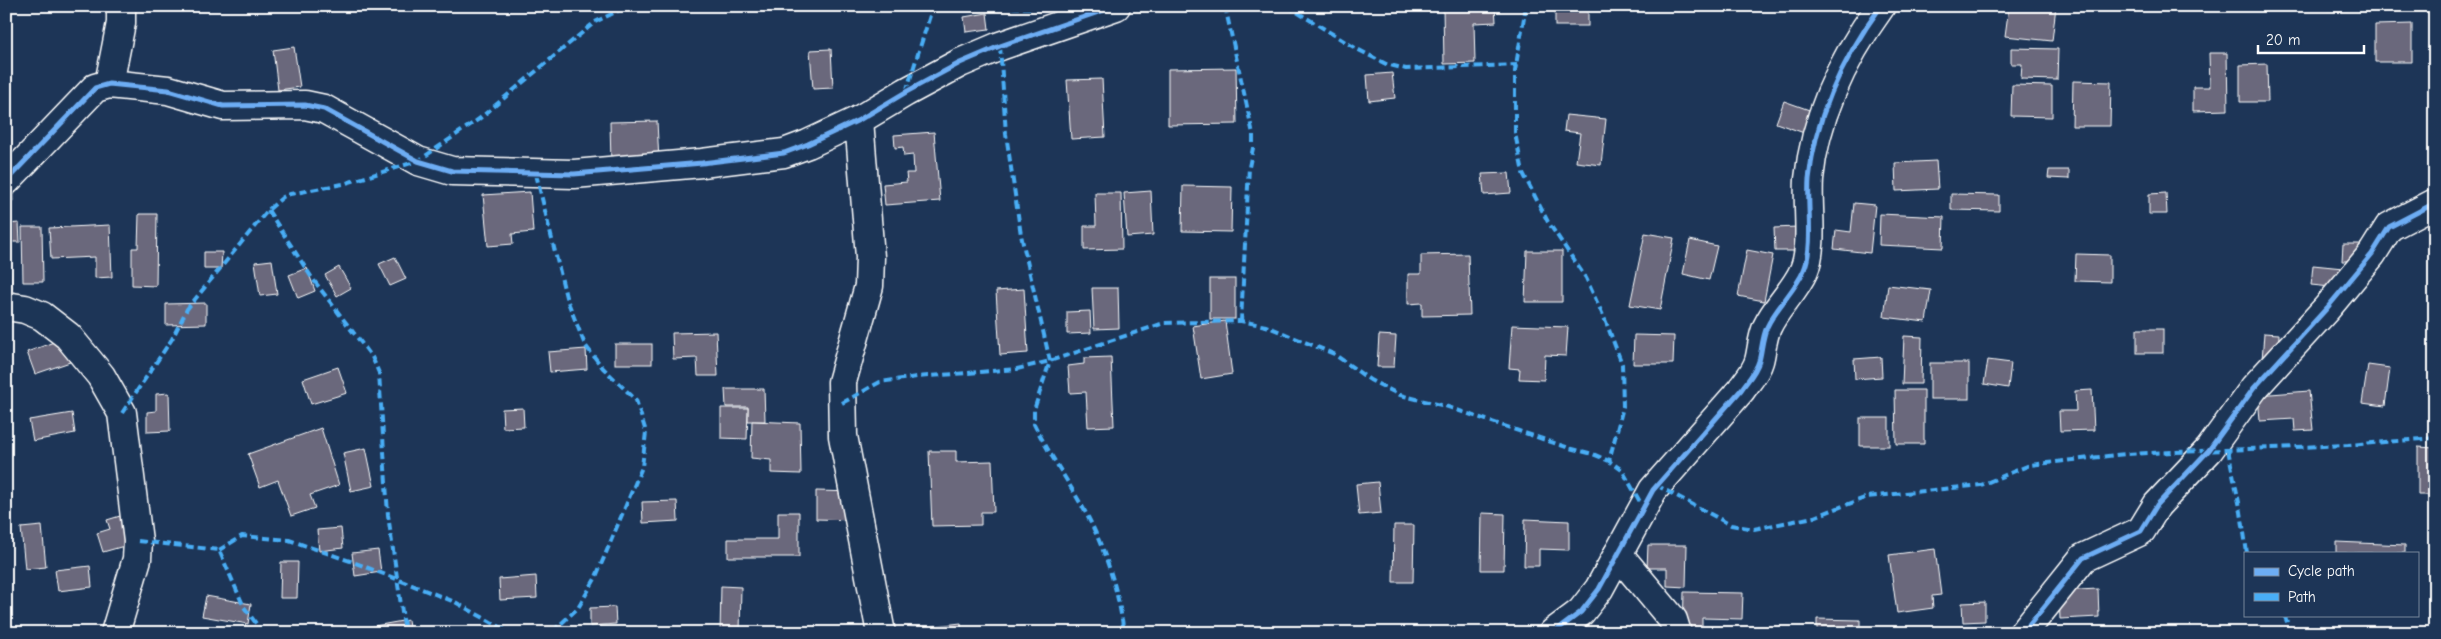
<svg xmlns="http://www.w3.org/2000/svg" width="2441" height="639" viewBox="0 0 2441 639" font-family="'Comic Neue',sans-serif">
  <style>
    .building { fill: #6a687c; stroke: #fff }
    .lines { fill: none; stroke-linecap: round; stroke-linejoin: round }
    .minor-casing { stroke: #fff; stroke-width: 31 }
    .minor { stroke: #1d3557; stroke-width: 28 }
    .quiet { stroke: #49aef6; stroke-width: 4; stroke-dasharray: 8 4; stroke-linecap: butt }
    .cycleway-casing { stroke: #1d3557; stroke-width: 8 }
    .cycleway { stroke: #6dadf4; stroke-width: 5 }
  </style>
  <rect width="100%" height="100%" fill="#1d3557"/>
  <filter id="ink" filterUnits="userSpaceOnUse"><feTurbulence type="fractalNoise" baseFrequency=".02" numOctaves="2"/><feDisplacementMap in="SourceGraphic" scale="10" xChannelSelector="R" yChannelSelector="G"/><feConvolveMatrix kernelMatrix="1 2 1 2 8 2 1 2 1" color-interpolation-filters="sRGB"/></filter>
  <g filter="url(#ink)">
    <g class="building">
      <polygon points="1495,6 1496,22 1474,23 1475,63 1444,64 1443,7"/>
      <rect x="1555" y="6" width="33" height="20"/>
      <polygon points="2009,6 2056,6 2052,41 2005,36"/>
      <rect x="2328" y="6" width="20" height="4"/>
      <polygon points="987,13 989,29 966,32 964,17"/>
      <polygon points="2412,24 2412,62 2375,62 2375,25"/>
      <polygon points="294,47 300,87 278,90 273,50"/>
      <polygon points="2011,48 2058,49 2057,80 2021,79 2022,64 2011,64"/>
      <polygon points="831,49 833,88 813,89 810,50"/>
      <polygon points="2209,53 2227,53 2228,110 2193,111 2193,87 2210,87"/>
      <polygon points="2267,64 2268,102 2240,102 2240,65"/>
      <polygon points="1236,68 1237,124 1168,125 1168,69"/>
      <polygon points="1392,73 1395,98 1369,101 1367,75"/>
      <polygon points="1102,79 1105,137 1071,139 1067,80"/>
      <polygon points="2073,81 2111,82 2110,126 2072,126"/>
      <polygon points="2012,85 2052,86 2052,117 2011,116"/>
      <polygon points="1784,101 1815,112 1807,134 1776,123"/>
      <polygon points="1566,115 1606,119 1601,165 1576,162 1580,133 1564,131"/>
      <polygon points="657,121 659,162 611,164 610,122"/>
      <polygon points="934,132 940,201 885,205 883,184 907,182 906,173 914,173 913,155 904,156 903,147 895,148 894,135"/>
      <polygon points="6,137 11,137 13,201 6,202"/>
      <polygon points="1936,161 1938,189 1896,191 1895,163"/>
      <polygon points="2049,170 2069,170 2069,179 2048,178"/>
      <polygon points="1509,173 1511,193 1484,195 1482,174"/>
      <polygon points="1183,186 1232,187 1231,232 1182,231"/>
      <polygon points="1151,191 1153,235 1127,237 1124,193"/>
      <polygon points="530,192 533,232 512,234 513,244 488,246 483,195"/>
      <polygon points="1095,193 1121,193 1122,249 1084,250 1084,226 1096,226"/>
      <polygon points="2166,193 2167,214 2149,214 2149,194"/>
      <polygon points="1951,194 1999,195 1999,211 1951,210"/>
      <polygon points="1854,203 1875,205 1870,253 1834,249 1836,230 1851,232"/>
      <polygon points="139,214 157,214 156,286 132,285 132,248 138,248"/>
      <polygon points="1880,214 1944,217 1943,248 1879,245"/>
      <polygon points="19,223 20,242 9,242 12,289 6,290 6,224"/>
      <polygon points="110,225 112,277 95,278 95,257 51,259 49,228"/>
      <polygon points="22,227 42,227 43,282 23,282"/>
      <polygon points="1797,227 1797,251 1775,251 1774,228"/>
      <polygon points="1645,233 1674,238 1660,310 1630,305"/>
      <polygon points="1690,240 1717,246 1709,280 1683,274"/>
      <polygon points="2343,244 2365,244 2364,261 2342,261"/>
      <polygon points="1747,250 1773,255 1764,301 1738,296"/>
      <polygon points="1527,251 1562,251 1562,302 1525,302"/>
      <polygon points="204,252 222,252 221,269 204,269"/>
      <polygon points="1468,254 1470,315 1422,316 1422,303 1408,304 1408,274 1421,274 1421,255"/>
      <polygon points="2076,254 2110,255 2110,282 2075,281"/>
      <polygon points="395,257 406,279 390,286 379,264"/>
      <polygon points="272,260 277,294 260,296 255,262"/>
      <polygon points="2313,265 2343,268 2341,288 2311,285"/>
      <polygon points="339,267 351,288 337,296 325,275"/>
      <polygon points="307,268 315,291 298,298 289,275"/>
      <rect x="1210" y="279" width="25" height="40"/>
      <polygon points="1888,285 1931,290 1926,322 1884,317"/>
      <polygon points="1092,288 1118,288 1119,328 1094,329"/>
      <polygon points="1024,289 1028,353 1000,355 996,291"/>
      <polygon points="206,303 206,324 166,325 166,304"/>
      <polygon points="1090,311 1091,333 1067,334 1067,312"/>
      <polygon points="1225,321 1232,374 1201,379 1193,326"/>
      <polygon points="1512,325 1568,327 1566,356 1545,355 1544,380 1519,379 1520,369 1509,368"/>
      <rect x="2137" y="329" width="26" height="24"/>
      <polygon points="716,332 718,376 698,376 697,358 673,359 672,333"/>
      <polygon points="2264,333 2279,334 2278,360 2262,360"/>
      <polygon points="1379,335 1396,336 1394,367 1377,367"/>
      <polygon points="1634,335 1674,336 1673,364 1633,364"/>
      <polygon points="1904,336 1922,337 1921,384 1902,384"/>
      <polygon points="62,339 70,362 35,374 27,352"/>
      <rect x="615" y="344" width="37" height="20"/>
      <polygon points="586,349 587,369 550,372 548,352"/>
      <polygon points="1111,357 1114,426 1088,427 1086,392 1070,393 1068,366 1084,364 1084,358"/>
      <polygon points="1881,357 1882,377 1855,379 1854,359"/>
      <polygon points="1988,360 2011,363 2008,388 1984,384"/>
      <rect x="1930" y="363" width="39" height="36"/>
      <polygon points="2368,365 2390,368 2385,406 2362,403"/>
      <polygon points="338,367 347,393 311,404 303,379"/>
      <polygon points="6,389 11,428 6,428"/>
      <polygon points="725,389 764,389 765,421 748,421 748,407 726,407"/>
      <polygon points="1895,390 1924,390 1924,444 1896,444"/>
      <polygon points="2092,390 2094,430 2060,431 2059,411 2076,411 2075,391"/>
      <polygon points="2309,391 2313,430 2295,431 2294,419 2260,421 2258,395"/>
      <polygon points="169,393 170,431 147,432 147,412 156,411 156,394"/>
      <polygon points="523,408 524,427 503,428 502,409"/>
      <polygon points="721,408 748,408 747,439 721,438"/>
      <polygon points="72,413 75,433 33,441 29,420"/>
      <rect x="1860" y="418" width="29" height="28"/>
      <polygon points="752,421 800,423 801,474 771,473 771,460 751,458"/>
      <polygon points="321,428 339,485 310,495 315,508 291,516 278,480 260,487 248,454"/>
      <polygon points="2418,447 2435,448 2435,495 2418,495"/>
      <polygon points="366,448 374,486 351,491 343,453"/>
      <polygon points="929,451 956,451 956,462 992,461 994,512 981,512 981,525 932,526"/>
      <polygon points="1378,482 1381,513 1359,515 1356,484"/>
      <polygon points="816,491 856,492 856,520 816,519"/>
      <polygon points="677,501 678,521 643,523 642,502"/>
      <polygon points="133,512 142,541 103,552 97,533 110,529 107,520"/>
      <polygon points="778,512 799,512 799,557 728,557 728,539 778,539"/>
      <polygon points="1482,513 1505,514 1504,570 1481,570"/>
      <polygon points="1525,519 1569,521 1569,550 1539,549 1539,566 1524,566"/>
      <polygon points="1394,525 1414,525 1413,582 1393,582"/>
      <polygon points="42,526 46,567 25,569 21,528"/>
      <polygon points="341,528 343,548 319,551 317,530"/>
      <polygon points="2336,542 2405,545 2405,553 2336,553"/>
      <polygon points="1648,545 1687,545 1686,587 1667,586 1667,568 1647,568"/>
      <polygon points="1935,549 1941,595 1932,596 1933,608 1897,613 1889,555"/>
      <polygon points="378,550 381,572 355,576 352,553"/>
      <polygon points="281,562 298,562 297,598 280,598"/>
      <polygon points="90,566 92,587 58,591 55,570"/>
      <polygon points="536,576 537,598 500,600 499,579"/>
      <polygon points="721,586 741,587 740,633 720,633"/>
      <polygon points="2098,589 2099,617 2060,619 2059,591"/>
      <polygon points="1684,592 1743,593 1742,619 1702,618 1702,633 1683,633"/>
      <polygon points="206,596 251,604 248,624 202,616"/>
      <polygon points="1985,602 1985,621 1963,622 1962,603"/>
      <polygon points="615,607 616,624 590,626 590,608"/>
      <polygon points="1817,619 1860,620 1860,633 1817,633"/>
      <polygon points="408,620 410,633 370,633 369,627"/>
      <polygon points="961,623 962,633 910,633 910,629"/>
    </g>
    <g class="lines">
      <defs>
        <g id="minor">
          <polyline points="109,84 121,23 121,6"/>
          <polyline points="859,120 870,257 869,286 842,382 843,436 881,633"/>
          <polyline points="6,181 95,88 109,84 168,90 223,106 305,105 324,109 418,161 452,171 574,174 702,163 784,153 808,144 859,120 906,92 960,63 1000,46 1116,6"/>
          <polyline points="6,306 25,309 42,316 68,336 101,376 122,413 138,541 137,559 115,633"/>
          <polyline points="1618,554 1673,620 1677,633"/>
          <path d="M1553,633L1581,612L1599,589L1653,490L1741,390C1748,380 1756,372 1759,361C1762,350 1762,338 1767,327C1776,307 1795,291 1804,270C1814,246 1807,206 1809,179C1815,116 1844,57 1881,6"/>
          <polyline points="2023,633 2083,558 2141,531 2157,505 2209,450 2254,388 2327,308 2372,254 2389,227 2435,203"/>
        </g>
      </defs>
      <use href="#minor" class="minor-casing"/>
      <use href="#minor" class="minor"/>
      <g class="quiet">
        <polyline points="975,6 1093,10"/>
        <polyline points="1225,6 1253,134 1253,148 1249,167 1241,321"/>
        <polyline points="1287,6 1357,49 1386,64 1406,69 1517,65"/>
        <polyline points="1526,6 1515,71 1515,133 1523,173 1548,222 1586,278 1606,322 1622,364 1623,407 1609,461"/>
        <path d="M1000,46L1006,134L1021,235L1050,361L1034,410V424C1050,456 1071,485 1088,517C1106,552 1119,593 1124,633"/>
        <polyline points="906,92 933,6"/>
        <polyline points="536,174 566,297 585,345 603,368 636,400 646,432 642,467 595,579 578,608 551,633"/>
        <polyline points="268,210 312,278 372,357 379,373 388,515 405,633"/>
        <polyline points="842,403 880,382 917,377 1017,369 1050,361 1164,323 1241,321 1266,326 1334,354 1370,380 1400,395 1445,406 1569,448 1593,454 1609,461 1622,470 1643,507"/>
        <polyline points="122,413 172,339 187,309 268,210 283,197 290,194 343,184 418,161 479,119 595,22 628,6"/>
        <polyline points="2228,450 2241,512 2247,553"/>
        <polyline points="1656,485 1731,525 1754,529 1814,517 1867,497 1981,485 2030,465 2125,454 2348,445 2435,438"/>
        <polyline points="138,541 219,550 244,607 263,633"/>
        <polyline points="219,550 242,536 289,540 353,562 455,602 511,633"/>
        <polyline points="2284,615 2292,633"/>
      </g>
      <defs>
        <g id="cycleway">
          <polyline points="6,181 95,88 109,84 168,90 223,106 305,105 324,109 418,161 452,171 574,174 702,163 784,153 808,144 859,120 906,92 960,63 1000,46 1116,6"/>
          <path d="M1553,633L1581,612L1599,589L1653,490L1741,390C1748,380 1756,372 1759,361C1762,350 1762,338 1767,327C1776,307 1795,291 1804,270C1814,246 1807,206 1809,179C1815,116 1844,57 1881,6"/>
          <polyline points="2023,633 2083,558 2141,531 2157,505 2209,450 2254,388 2327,308 2372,254 2389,227 2435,203"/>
        </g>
      </defs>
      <use href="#cycleway" class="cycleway-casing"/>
      <use href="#cycleway" class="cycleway"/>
    </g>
  </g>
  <rect width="2441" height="639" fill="none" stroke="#1d3557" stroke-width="25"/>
  <rect x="12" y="12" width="2416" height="614" fill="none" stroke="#fff" stroke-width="2" filter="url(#ink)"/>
  <rect x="2244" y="552" width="175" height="65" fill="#1d3557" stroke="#77869a"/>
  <rect x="2254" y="568" width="25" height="8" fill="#6dadf4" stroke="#77869a"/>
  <text x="2288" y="576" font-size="15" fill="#ffffff">Cycle path</text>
  <rect x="2254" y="593" width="25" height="8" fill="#49aef6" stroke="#77869a"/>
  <text x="2288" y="602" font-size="15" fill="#ffffff">Path</text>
  <path d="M2258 45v8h106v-8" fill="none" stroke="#ffffff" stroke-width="2.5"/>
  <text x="2266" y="45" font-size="15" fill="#ffffff" stroke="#1d3557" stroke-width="4" paint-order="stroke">20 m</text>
</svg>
